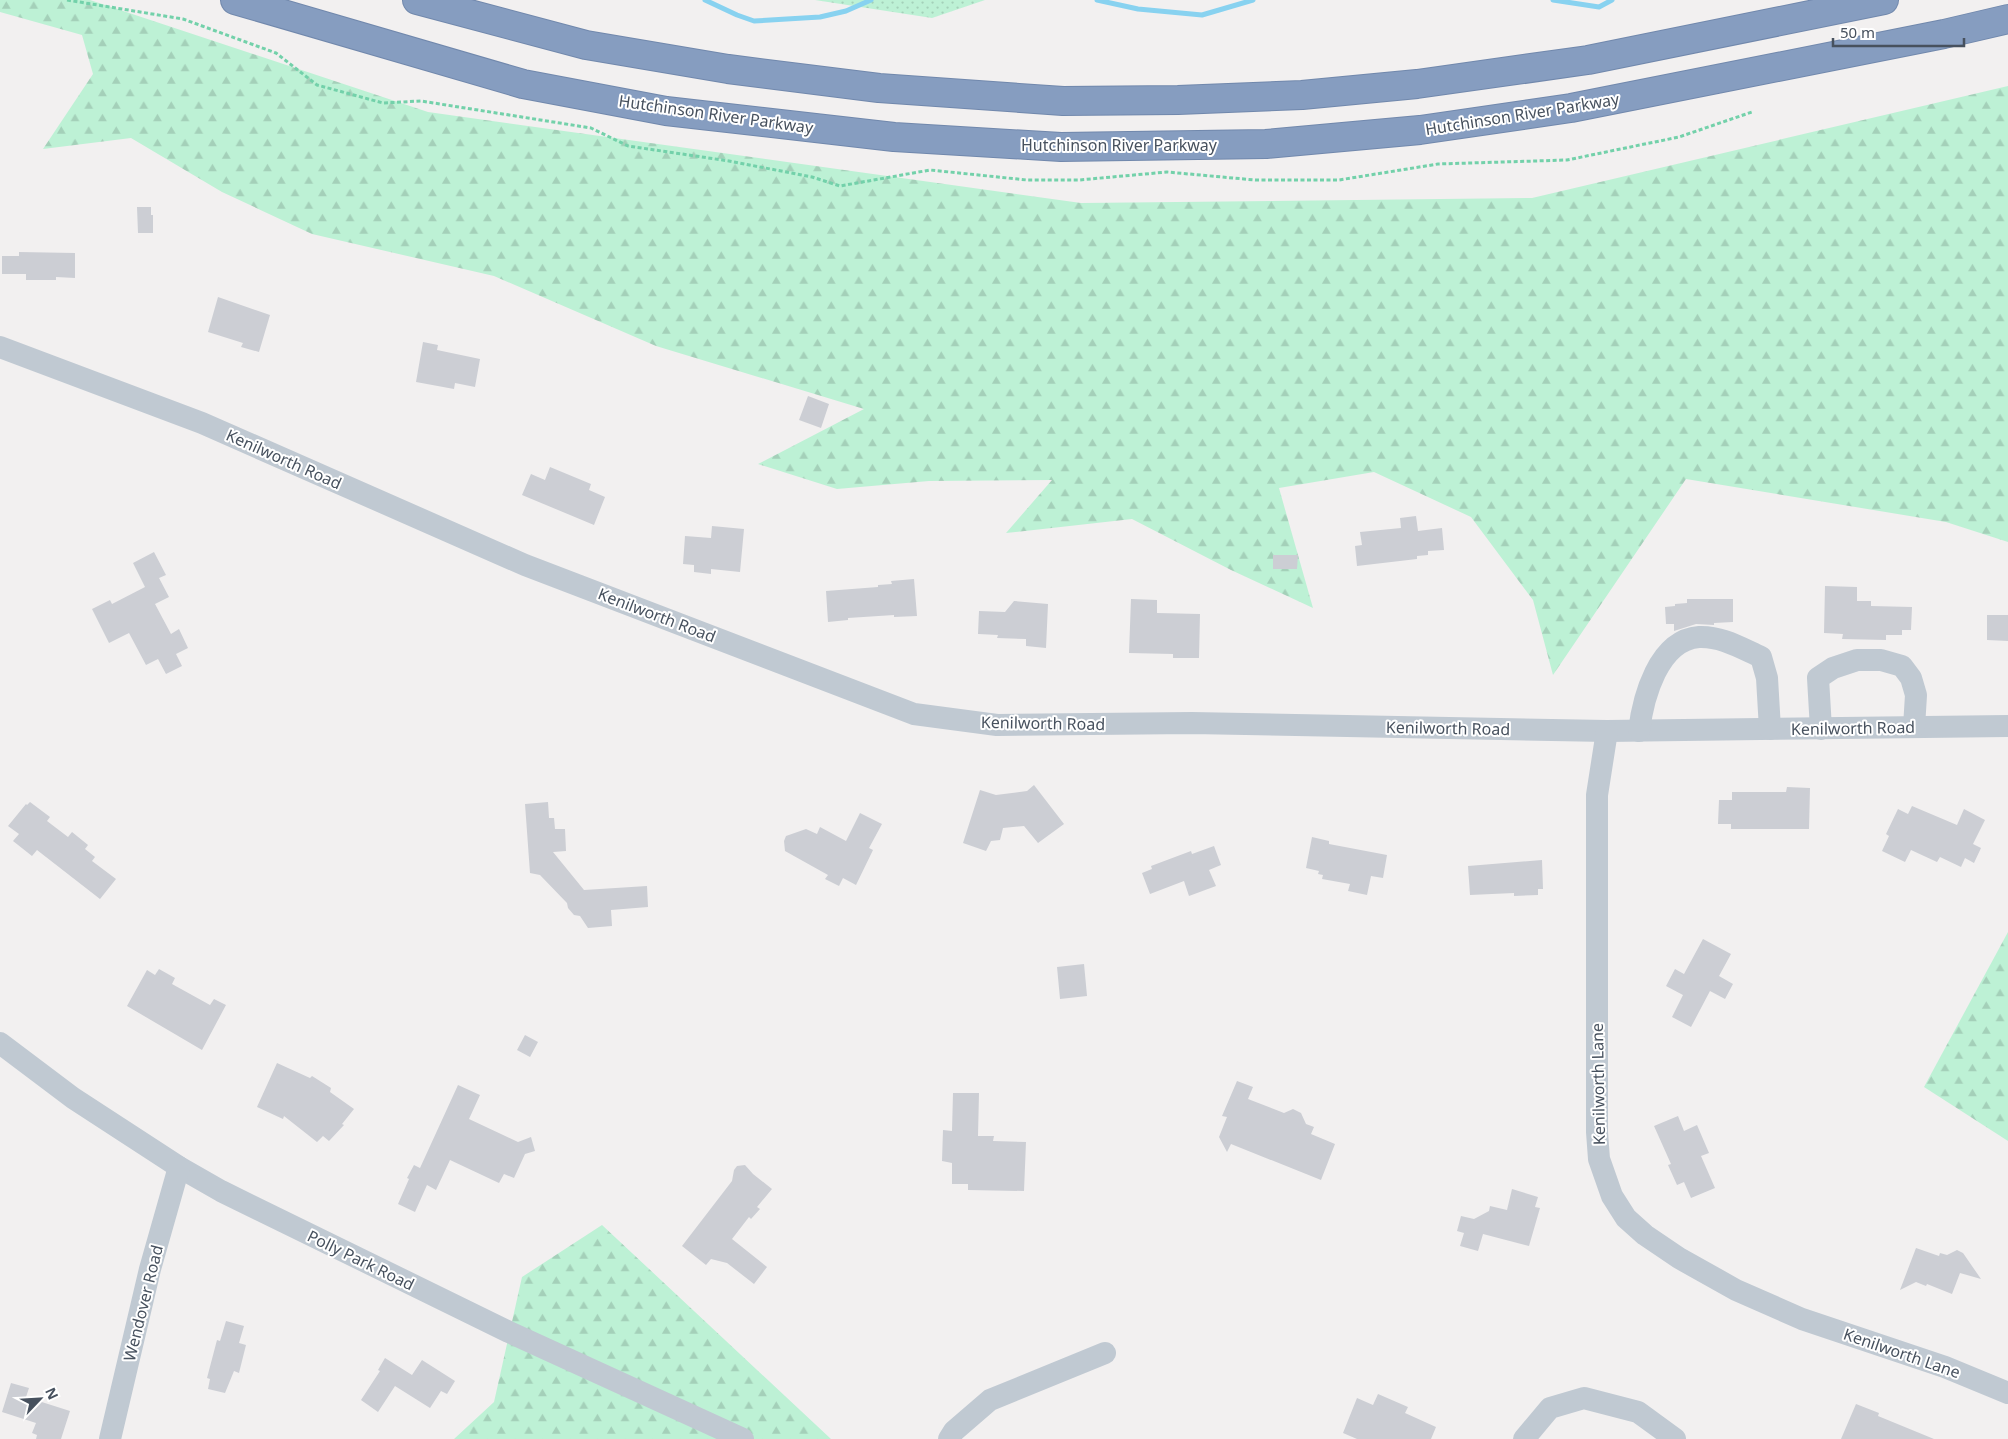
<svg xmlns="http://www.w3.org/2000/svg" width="2008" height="1439" viewBox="0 0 2008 1439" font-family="'Noto Sans',sans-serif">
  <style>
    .grass { fill: url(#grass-dots) }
    .forest { fill: url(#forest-firs) }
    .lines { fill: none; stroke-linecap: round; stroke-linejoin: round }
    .stream { stroke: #88d2f0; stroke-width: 5 }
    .building { fill: #ccced4 }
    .highway-casing { stroke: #7188ac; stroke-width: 30 }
    .path { stroke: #73d1aa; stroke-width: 3; stroke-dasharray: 4 2.5; stroke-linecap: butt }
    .minor { stroke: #c0c9d2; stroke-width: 22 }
    .highway { stroke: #869dc0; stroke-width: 28 }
    .labels { text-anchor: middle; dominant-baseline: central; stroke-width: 4; stroke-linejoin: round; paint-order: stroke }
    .street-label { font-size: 16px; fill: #47515e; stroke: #fff }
  </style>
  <defs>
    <pattern id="grass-dots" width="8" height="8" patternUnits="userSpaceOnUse" patternTransform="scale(1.25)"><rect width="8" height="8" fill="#bdf1d5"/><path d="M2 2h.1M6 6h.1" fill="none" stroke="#a4d0b9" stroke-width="1.8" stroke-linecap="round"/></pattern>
    <pattern id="forest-firs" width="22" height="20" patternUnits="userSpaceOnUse" patternTransform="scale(1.25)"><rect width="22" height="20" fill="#bdf1d5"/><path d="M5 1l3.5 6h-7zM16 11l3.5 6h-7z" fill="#a4d0b9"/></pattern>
  </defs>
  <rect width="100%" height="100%" fill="#f2f0f0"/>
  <polygon class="grass" points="815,0 985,0 932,18"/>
  <g class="forest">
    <polygon points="0,0 90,0 428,112 1081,203 1532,198 2008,86 2008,542 1946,522 1686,479 1553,675 1533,600 1471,517 1374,472 1279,488 1313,608 1231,570 1132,519 1006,533 1052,480 929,481 837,489 758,464 864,409 656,346 494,276 312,234 222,192 131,138 43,149 93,74 82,35 0,12"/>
    <polygon points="2008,932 2008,1141 1924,1087"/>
    <polygon points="602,1225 831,1439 454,1439 494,1402 522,1277"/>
  </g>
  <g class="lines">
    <g class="stream">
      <polyline points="705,0 737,15 754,21 820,17 846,11 871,0"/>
      <polyline points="1097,0 1138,9 1202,15 1253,0"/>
      <polyline points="1553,0 1599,7 1612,0"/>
    </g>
  </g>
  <g class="building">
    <polygon points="137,207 151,207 151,215 153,215 153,233 138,233"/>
    <polygon points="19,252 75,253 75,278 56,277 56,280 26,280 26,274 2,274 2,256 19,256"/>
    <polygon points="218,297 270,315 259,352 241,347 243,343 208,332"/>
    <polygon points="423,342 438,345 437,350 480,359 475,387 455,383 454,389 416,382"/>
    <polygon points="808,396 829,404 821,428 799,420"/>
    <polygon points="550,467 591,484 589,490 605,497 594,525 522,495 531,474 545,480"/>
    <polygon points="1416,516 1418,531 1442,528 1444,550 1428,551 1428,555 1417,556 1417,559 1357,566 1355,546 1362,545 1360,532 1401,528 1400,518"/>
    <polygon points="712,526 744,529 740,572 711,569 711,574 694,572 694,565 683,564 685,536 711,538"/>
    <polygon points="154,552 166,575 159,578 169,597 155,604 171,634 179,629 188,648 176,654 182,666 166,674 158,659 146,665 129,633 109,643 92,609 110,600 112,604 145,587 133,563"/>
    <polygon points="1273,555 1298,555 1297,569 1273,569"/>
    <polygon points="914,579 917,616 894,617 894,615 848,618 848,620 828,622 826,591 878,587 878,585 892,584 891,581"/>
    <polygon points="1825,586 1857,587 1857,601 1871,601 1871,606 1912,607 1911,630 1902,630 1902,635 1886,635 1886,640 1842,639 1843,634 1824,633"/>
    <polygon points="1131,599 1157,600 1157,613 1200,614 1199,658 1173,658 1173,654 1129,653"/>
    <polygon points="1687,599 1733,599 1733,622 1714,623 1714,625 1696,624 1674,631 1674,624 1666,624 1665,607 1675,606 1675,604 1687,603"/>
    <polygon points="1014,601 1048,604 1046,648 1026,646 1026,639 997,638 998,635 978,634 979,611 1005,612"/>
    <polygon points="1987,615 2008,615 2008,641 1987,640"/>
    <polygon points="1034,785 1064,824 1038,843 1024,826 1003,828 1000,840 991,841 986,851 963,843 980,790 996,795 1027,791"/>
    <polygon points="1787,787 1810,788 1809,829 1731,829 1731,824 1718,824 1719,800 1732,800 1732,792 1786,792"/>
    <polygon points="30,802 50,817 47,821 68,837 72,832 88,845 85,849 95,857 92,861 116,879 100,899 37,850 32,856 13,841 19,834 8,826 26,804 27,805"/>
    <polygon points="548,802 549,818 554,818 555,829 565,829 566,851 553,852 584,890 647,886 648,907 611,910 612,926 588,928 580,916 574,915 568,908 567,903 540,875 530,873 525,804"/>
    <polygon points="1912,806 1957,825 1964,809 1985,820 1973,844 1981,848 1974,863 1965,858 1961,867 1940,857 1937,862 1911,850 1905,862 1882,851 1889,836 1886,834 1898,809 1908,814"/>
    <polygon points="860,813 882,824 869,848 873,850 856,885 843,878 839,886 825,879 828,875 785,851 784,841 786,836 806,829 817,834 820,827 846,841"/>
    <polygon points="1312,837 1329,841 1329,844 1387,855 1383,878 1371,876 1367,895 1348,891 1350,884 1322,879 1323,875 1318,874 1319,871 1306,868"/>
    <polygon points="1214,846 1221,865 1209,870 1216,886 1189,896 1184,881 1150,894 1142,873 1152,869 1151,866 1191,851 1192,854"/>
    <polygon points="1542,860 1543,889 1538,889 1538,895 1514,896 1514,893 1470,895 1468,866"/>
    <polygon points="1703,939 1731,954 1719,976 1733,984 1725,999 1710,991 1691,1027 1672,1017 1683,995 1666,986 1675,969 1684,974"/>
    <polygon points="1084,964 1087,996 1060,999 1057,967"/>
    <polygon points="159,969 175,978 172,984 210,1005 214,999 226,1005 202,1050 127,1006 147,970 155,975"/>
    <polygon points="525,1035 538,1042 530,1057 517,1050"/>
    <polygon points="277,1063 310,1078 312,1076 331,1088 330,1092 354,1109 342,1124 344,1125 329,1141 323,1136 317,1142 284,1116 283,1119 257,1107"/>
    <polygon points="1237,1081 1253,1087 1248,1099 1284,1113 1293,1109 1301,1113 1306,1124 1314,1127 1311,1134 1335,1144 1321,1180 1231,1144 1227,1152 1219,1137 1227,1117 1222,1116"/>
    <polygon points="458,1085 480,1095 469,1119 518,1142 531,1137 535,1151 525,1154 514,1178 504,1174 499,1183 450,1160 436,1190 427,1185 415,1212 398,1204 409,1179 407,1178 414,1165 420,1168"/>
    <polygon points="953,1093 979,1093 978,1136 994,1136 993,1141 1026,1142 1024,1191 968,1190 968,1184 952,1184 952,1163 942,1161 943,1130 952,1131"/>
    <polygon points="1678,1116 1684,1131 1697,1125 1709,1153 1701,1156 1715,1188 1691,1198 1684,1182 1677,1185 1668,1165 1671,1164 1654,1126"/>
    <polygon points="745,1165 753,1174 772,1189 757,1207 760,1209 751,1219 749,1217 732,1239 767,1267 754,1284 727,1263 711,1259 706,1265 682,1246 732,1181 734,1170 737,1166"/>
    <polygon points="1512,1189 1538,1197 1535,1207 1540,1208 1529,1246 1483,1234 1478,1251 1460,1246 1464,1233 1457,1231 1461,1216 1474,1219 1489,1211 1490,1206 1507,1210"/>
    <polygon points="1916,1248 1939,1256 1940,1253 1947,1255 1957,1250 1963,1253 1981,1279 1960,1273 1952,1294 1927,1284 1926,1286 1916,1282 1900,1290"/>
    <polygon points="226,1321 244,1326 239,1343 246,1345 239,1373 234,1371 225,1393 208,1389 210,1379 207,1378 217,1340 220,1341"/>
    <polygon points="385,1358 412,1375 422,1360 455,1381 447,1394 441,1391 430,1408 395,1386 378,1412 361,1400 380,1371 378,1370"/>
    <polygon points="11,1383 29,1388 26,1397 70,1411 61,1439 36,1439 37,1435 32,1433 36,1423 2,1412"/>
    <polygon points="1378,1394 1408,1407 1405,1413 1436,1427 1431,1439 1357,1439 1343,1433 1357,1398 1373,1405"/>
    <polygon points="1856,1404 1879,1413 1878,1416 1934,1439 1841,1439"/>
  </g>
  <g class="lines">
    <defs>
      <g id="highway">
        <polyline points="235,0 523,84 666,111 894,137 1061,147 1266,144 1420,130 1571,108 1944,34 2008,19"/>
        <polyline points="417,0 586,45 728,69 879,88 1063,101 1178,100 1302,95 1417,84 1588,60 1884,0"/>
      </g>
    </defs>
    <use href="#highway" class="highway-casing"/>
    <polyline class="path" points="67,0 183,19 276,53 317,85 383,103 421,101 591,128 628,146 729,161 812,177 840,186 930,170 1027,180 1079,180 1167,172 1255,180 1339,180 1438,164 1567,160 1679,137 1752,112"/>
    <g class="minor">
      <polyline points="0,347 202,423 525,565 914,714 997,725 1192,723 1607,731 2008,726"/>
      <polyline points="1821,729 1818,678 1833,668 1857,660 1881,660 1902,666 1911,678 1916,695 1914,727"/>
      <polyline points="1607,731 1597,795 1597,1132 1599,1159 1612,1196 1626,1218 1645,1235 1679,1258 1736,1290 1802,1319 1945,1367 2008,1393"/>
      <path d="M1639,731C1643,698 1658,640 1699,637C1721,636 1741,648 1761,657L1767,678L1770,729"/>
      <polyline points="0,1043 73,1098 179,1167 221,1191 509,1332 743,1439"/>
      <polyline points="110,1439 150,1269 179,1167"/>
      <polyline points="949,1439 954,1431 990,1400 1105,1353"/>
      <polyline points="1524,1439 1550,1408 1584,1398 1638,1412 1675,1439"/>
    </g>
    <use href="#highway" class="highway"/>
  </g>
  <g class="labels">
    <g class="street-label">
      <text transform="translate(716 114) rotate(8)">Hutchinson River Parkway</text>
      <text transform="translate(1522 114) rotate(-9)">Hutchinson River Parkway</text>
      <text x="1119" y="145">Hutchinson River Parkway</text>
      <text transform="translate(284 459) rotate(24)">Kenilworth Road</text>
      <text transform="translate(657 615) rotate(21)">Kenilworth Road</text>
      <text transform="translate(1043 723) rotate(1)">Kenilworth Road</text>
      <text transform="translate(1448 728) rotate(1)">Kenilworth Road</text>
      <text transform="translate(1853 728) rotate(-1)">Kenilworth Road</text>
      <text transform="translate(1598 1084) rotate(-91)">Kenilworth Lane</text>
      <text transform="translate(361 1260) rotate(26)">Polly Park Road</text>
      <text transform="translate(143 1303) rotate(-76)">Wendover Road</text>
      <text transform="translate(1902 1353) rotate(19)">Kenilworth Lane</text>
    </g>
  </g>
  <g transform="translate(40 1399) rotate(65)" stroke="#ffffff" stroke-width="4" paint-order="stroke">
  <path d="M0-4L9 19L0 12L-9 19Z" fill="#47515e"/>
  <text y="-8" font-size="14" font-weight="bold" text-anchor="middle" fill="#47515e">N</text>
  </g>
  <path d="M1833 38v8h131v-8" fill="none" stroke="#47515e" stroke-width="2.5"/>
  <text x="1840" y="38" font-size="15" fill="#47515e" stroke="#ffffff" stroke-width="4" paint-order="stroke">50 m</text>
</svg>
